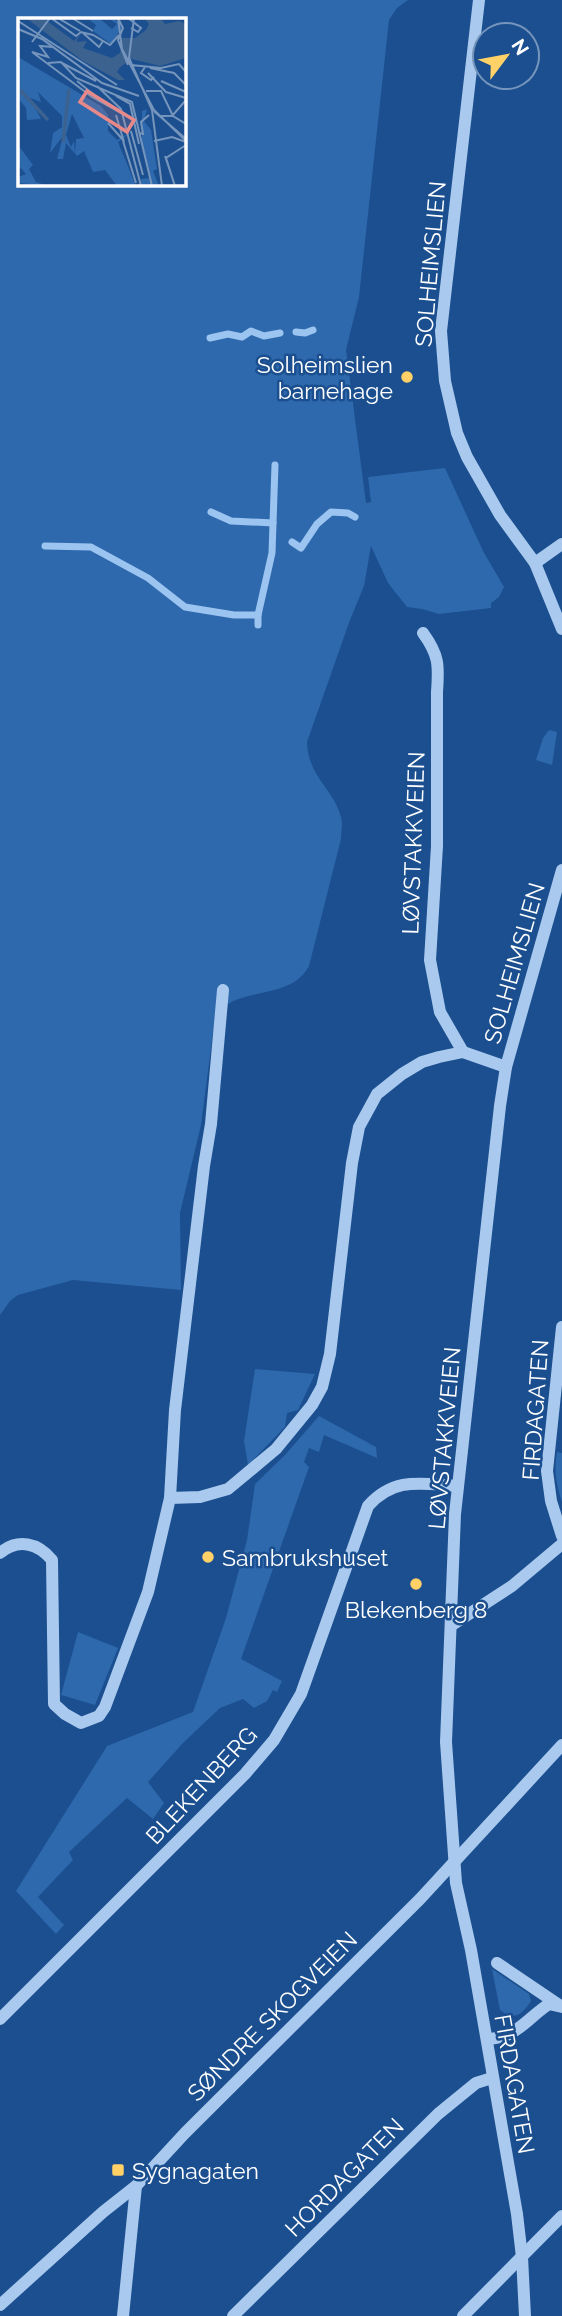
<svg xmlns="http://www.w3.org/2000/svg" width="562" height="2316" viewBox="0 0 562 2316" font-family="Raleway,sans-serif">
  <style>
    .green { fill: #2e69ad; fill-rule: evenodd }
    .lines { fill: none; stroke-linecap: round; stroke-linejoin: round }
    .stream { stroke: #9cc4f0; stroke-width: 7 }
    .minor { stroke: #a9c9ee; stroke-width: 12 }
    .poi-dot { fill: #ffd166; stroke: #1b4f8f; stroke-width: 2.5 }
    .labels { text-anchor: middle; dominant-baseline: central; stroke-width: 5; stroke-linejoin: round; paint-order: stroke }
    .street-label { font-size: 23px; fill: #fff; stroke: #1b4f8f }
    .poi-label { font-size: 23px; fill: #fff; stroke: #1b4f8f; text-anchor: start }
    .inset-river { fill: none; stroke: #3c6290; stroke-width: 3.5 }
    .inset-road { fill: none; stroke: #7695bc; stroke-width: 2 }
    .view { fill: #e88989; fill-opacity: 0.15; stroke: #e88989; stroke-width: 3.5 }
    .inset-edge { fill: none; stroke: #fff; stroke-width: 3.5 }
  </style>
  <rect width="100%" height="100%" fill="#1b4f8f"/>
  <g class="green">
    <path d="M0,0H408L397,8L389,20L359,297L346,350L366,503L371,502L368,477L445,468L483,551L504,587L499,597L491,603V608L439,614L422,609L407,607L388,583L371,546L364,586L350,620L307,742C308,777 334,789 341,817C343,824 341,832 341,839L309,966C295,993 261,990 236,1000C227,1003 221,1010 215,1017L201,1125L180,1213L181,1290L73,1280L18,1295L10,1301L0,1315ZM19,19H184V184H19Z"/>
    <polygon points="549,730 557,732 552,765 536,760 543,738"/>
    <polygon points="255,1369 315,1374 298,1410 287,1413 285,1427 248,1465 244,1441"/>
    <polygon points="319,1416 376,1447 377,1458 324,1435 319,1452 309,1448 304,1462 309,1467 241,1659 282,1681 277,1692 273,1690 267,1701 254,1708 243,1699 220,1708 183,1743 148,1782 164,1803 153,1819 127,1798 69,1852 73,1860 38,1897 64,1925 56,1934 16,1891 107,1746 193,1712 226,1618 247,1540 255,1484 285,1455"/>
    <path d="M557,1452L562,1453V1502C556,1485 554,1470 557,1452Z"/>
    <polygon points="78,1632 118,1648 95,1705 61,1695"/>
    <path d="M492,1969L529,1994L531,2001C522,2015 514,2021 500,2010Z"/>
  </g>
  <g class="lines">
    <g class="stream">
      <polyline points="296,332 305,333 313,330"/>
      <polyline points="210,338 228,334 242,337 251,331 264,336 280,333"/>
      <polyline points="211,512 231,521 273,523"/>
      <polyline points="292,542 301,548 317,524 331,512 348,513 355,517"/>
      <polyline points="45,546 91,547 148,578 185,607 234,615 258,615"/>
      <polyline points="258,625 258,615 272,553 275,465"/>
    </g>
    <g class="minor">
      <polyline points="479,0 441,331 445,381 457,433 467,457 500,515 535,563 562,629"/>
      <polyline points="535,563 562,544"/>
      <path d="M423,633C439,655 439,665 437,692V846L430,960L440,1012L463,1052"/>
      <polyline points="562,1327 547,1471 551,1501 562,1536"/>
      <polyline points="170,1498 200,1497 228,1489 276,1449 312,1405 322,1387 330,1354 352,1163 359,1127 377,1094 402,1074 422,1062 439,1057 463,1052 506,1067"/>
      <path d="M0,1553C18,1538 38,1543 52,1560L54,1704L65,1714L81,1723L99,1716L105,1707L148,1592L170,1498L175,1410L204,1166L211,1124L223,990"/>
      <polyline points="452,1625 512,1586 562,1544"/>
      <polyline points="497,1963 559,2005"/>
      <path d="M0,2019L245,1774L274,1740L301,1694L368,1506C395,1476 422,1484 458,1486"/>
      <path d="M487,2039C517,2038 526,2019 549,2004L562,2007"/>
      <polyline points="0,2305 103,2212 136,2186 185,2133 420,1899 562,1745"/>
      <polyline points="123,2316 136,2186"/>
      <polyline points="233,2316 438,2114 476,2083 492,2078"/>
      <polyline points="463,2316 562,2216"/>
      <polyline points="525,2316 522,2257 517,2214 471,1950 456,1883 446,1742 455,1514 500,1106 506,1067 562,870"/>
    </g>
  </g>
  <g class="poi-dot">
    <circle cx="407" cy="377" r="7"/>
    <circle cx="208" cy="1557" r="7"/>
    <circle cx="416" cy="1584" r="7"/>
    <rect x="111" y="2163" width="14" height="14" rx="3.5"/>
  </g>
  <g class="labels">
    <g class="street-label">
      <text transform="translate(430 264) rotate(-85)">SOLHEIMSLIEN</text>
      <text transform="translate(413 843) rotate(-88)">LØVSTAKKVEIEN</text>
      <text transform="translate(514 963) rotate(-74)">SOLHEIMSLIEN</text>
      <text transform="translate(535 1410) rotate(-86)">FIRDAGATEN</text>
      <text transform="translate(444 1438) rotate(-85)">LØVSTAKKVEIEN</text>
      <text transform="translate(201 1785) rotate(-47)">BLEKENBERG</text>
      <text transform="translate(272 2016) rotate(-45)">SØNDRE SKOGVEIEN</text>
      <text transform="translate(515 2084) rotate(80)">FIRDAGATEN</text>
      <text transform="translate(344 2177) rotate(-45)">HORDAGATEN</text>
    </g>
    <g class="poi-label">
      <text x="393" y="364" text-anchor="end">Solheimslien<tspan x="393" dy="26">barnehage</tspan></text>
      <text x="222" y="1557">Sambrukshuset</text>
      <text x="416" y="1609" text-anchor="middle">Blekenberg 8</text>
      <text x="132" y="2170">Sygnagaten</text>
    </g>
  </g>
  <g transform="translate(18 18)">
    <rect width="168" height="168" fill="#1b4f8f"/>
    <path d="M69,0H81L94,11L99,6L90,0H95L105,8L93,26L75,13L78,7ZM0,39L83,88L90,97V113L99,122L116,112L100,124L118,168H99L87,152L75,154L66,133L59,138L48,125L45,141H39L45,118L32,135L35,115L44,109V98L20,74L23,84L12,80L23,101L9,102L8,90L0,80ZM54,96L66,120L58,121L57,136L56,123L53,129L48,117ZM129,91L126,103L133,112L139,151L135,153L141,168H123V161L132,160L124,127V93ZM0,127L15,147L11,151L18,164L30,168L0,165V159L8,156L0,147Z" fill="#2e69ad" fill-rule="evenodd"/>
    <path d="M8,0H25L56,23L63,15L58,24L69,23L65,30L94,40L102,35L104,20H117L128,12L131,6L126,0H142L147,6L161,3L168,6V40L142,48L114,41L102,49L99,54L107,62H100L65,43Z" fill="#3c6290"/>
    <path class="inset-river" d="M2,72L30,102M45,124L51,71"/>
    <path class="inset-road" d="M33,0L58,18L63,14L75,17L92,27L101,17M40,0L62,13M54,0L75,13M100,0L105,10L100,22L110,47M100,0L104,31L137,94L168,121M110,0L123,10L120,14L113,10M116,0L111,40L134,92L144,168M0,3L99,67M0,11L24,21L84,65L121,78M65,15L81,29L85,23M14,24L32,0M35,29L22,28L30,39L14,34L74,79L119,104M30,45L43,44L58,60L114,84L134,168M44,45L78,63M113,47L143,50L161,46L168,54M127,49L123,55L133,62L136,59M132,50L156,55L168,67M130,55L148,74L168,80M59,63L80,80M143,63L168,74M79,68L103,91L123,168M128,73H143L155,98L168,106M98,78L112,86L121,126M135,91L168,123M98,97L106,124M142,98H154L168,82M90,105L106,123M113,113L125,157M121,115L125,116L123,104L131,97M105,123L118,165M136,123L154,119L168,124M147,138L157,168M157,168L148,140L168,127"/>
    <path class="view" d="M69,73L116,102L109,114L62,84Z"/>
    <rect width="168" height="168" class="inset-edge"/>
  </g>
  <g transform="translate(506 56) rotate(58)"><circle r="33" fill="#1b4f8f" stroke="#7695bc" stroke-width="2"/>
  <path d="M0-5L12 26L0 18L-12 26Z" fill="#ffd166"/>
  <text y="-10" font-size="19" font-weight="bold" text-anchor="middle" fill="#ffffff">N</text>
  </g>
</svg>
